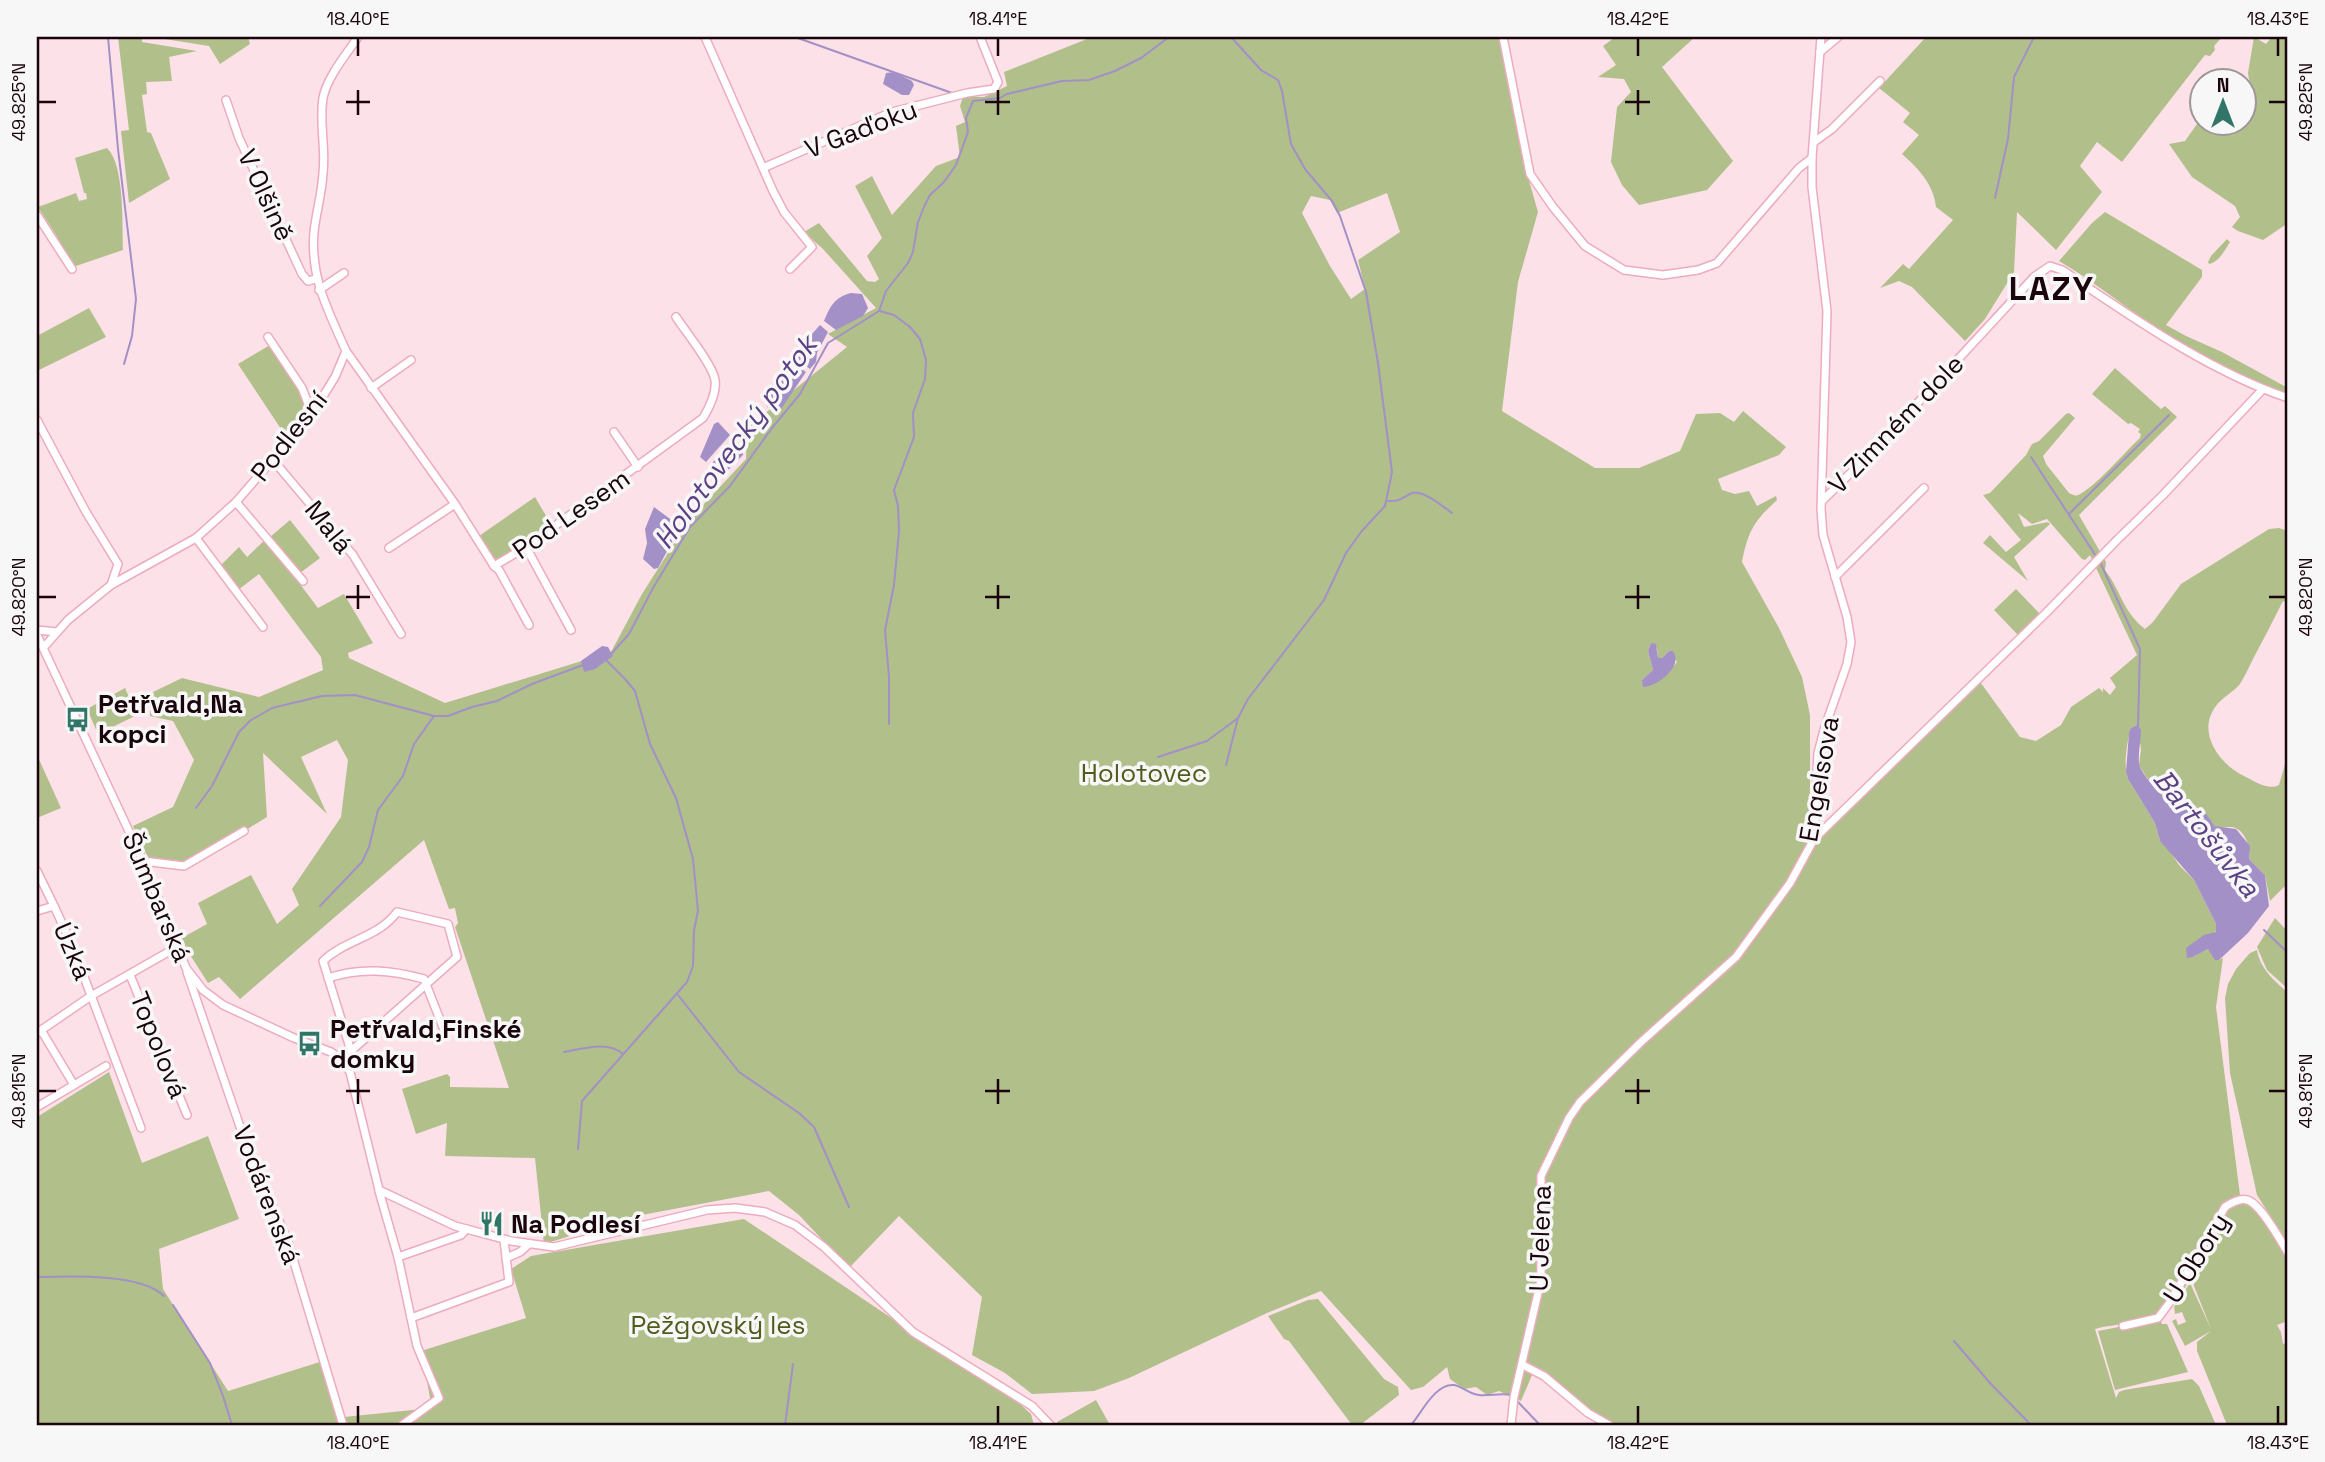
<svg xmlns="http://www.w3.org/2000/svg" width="2325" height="1462" viewBox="0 0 2325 1462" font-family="'Space Grotesk',sans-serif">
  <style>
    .green { fill: #b1bf8b; fill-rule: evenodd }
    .water { fill: #a390c7 }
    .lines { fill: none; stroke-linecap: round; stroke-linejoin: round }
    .stream { stroke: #a390c7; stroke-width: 2 }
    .minor-casing { stroke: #edabbf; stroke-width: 10 }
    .minor { stroke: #fff; stroke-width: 7 }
    .ticks { fill: none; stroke: #1a050c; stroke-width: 2.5 }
    .labels { text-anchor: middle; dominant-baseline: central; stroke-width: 7; stroke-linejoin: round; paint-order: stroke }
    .street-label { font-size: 26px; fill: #1a050c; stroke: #f7f7f7 }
    .poi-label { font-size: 26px; font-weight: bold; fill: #1a050c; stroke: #f7f7f7; text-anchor: start }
    .park-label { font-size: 26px; fill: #4f5c1b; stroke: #f7f7f7 }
    .water-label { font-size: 28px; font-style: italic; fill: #5b4084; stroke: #f7f7f7 }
    .district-label { font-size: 33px; font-weight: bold; letter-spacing: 2px; fill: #1a050c; stroke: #f7f7f7 }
    .neatline { fill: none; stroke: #1a050c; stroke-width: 2.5 }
    .ticks-label { font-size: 18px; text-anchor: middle; fill: #1a050c }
  </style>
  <rect width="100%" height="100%" fill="#fde1e9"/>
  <g class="green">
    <polygon points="118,37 142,37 142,42 197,51 169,57 172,81 146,82 147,94 142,95 147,132 151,133 170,179 129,203 121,131 129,130"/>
    <polygon points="152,37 248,37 250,44 220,64 209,46"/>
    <path d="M1092,37H1502L1526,170L1538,212L1518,282L1502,411L1595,468H1639L1680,451L1696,414L1720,413L1734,422L1743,411L1786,447L1779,455L1718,479L1722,490L1735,494L1749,491L1757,506L1776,496L1777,500C1754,521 1748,531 1742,562L1779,628L1802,677L1810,715V850L1978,679L2020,737L2036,741L2061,725L2071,707L2099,688L2103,692V688L2110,695L2116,687L2110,678L2137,655L2090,555L2085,560L2082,559L2047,519L2032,524L2018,513L2024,527L2048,522L2050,524L2014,557L2028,581L1983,543L1990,535L2006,552L2021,540L1983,495L1990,493L2026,455L2032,444L2039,441L2066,414L2069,413L2075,418L2043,456L2046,464L2069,493C2074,495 2075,497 2080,494C2096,486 2126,451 2140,438L2141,434L2138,432L2140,429L2131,423L2128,424L2092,394L2115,368L2161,409L2165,406L2177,417L2079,515L2106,562L2105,570C2121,591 2123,612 2145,629L2153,622L2181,584L2269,529L2279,528L2288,531V603L2283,601C2273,621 2263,640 2253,659C2249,667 2245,676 2240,684C2234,692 2222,697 2216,706C2196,732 2219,764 2244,776C2254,781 2269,791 2279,785L2288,754V883L2270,901L2265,875L2249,859C2251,848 2245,828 2231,827C2224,827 2220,828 2213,826C2201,801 2194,816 2177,807C2160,798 2148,780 2139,765L2141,749L2137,725L2131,728C2127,742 2123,765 2128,779L2155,823L2160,841L2165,844L2179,865L2194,880L2216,924V931L2193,957L2208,949L2219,960L2223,958L2216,1007L2240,1195C2234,1198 2226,1202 2222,1207C2197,1238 2198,1290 2162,1313C2142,1325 2116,1323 2095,1329L2116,1398L2119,1392L2124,1390L2192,1379L2199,1386L2216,1425H1615L1589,1412L1535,1368L1521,1401L1499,1391L1487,1395L1476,1387L1464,1389L1450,1379L1447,1367L1423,1387L1411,1390L1321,1291L1267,1313L1129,1378L1094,1391L1032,1394L1005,1373L972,1355L982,1297L899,1216L849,1268L799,1215L769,1191L594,1224L567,1237L544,1244L535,1158L445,1156L447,1123L416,1134L402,1089L447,1074L450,1077V1087L509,1088L455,927L458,923L455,908L449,909L424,840L240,999L219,977L208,983L180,939L207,924L198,903L251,875L277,924L299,905L292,889L341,817L348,760L337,740L301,757L327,814L263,753L267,817L183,869L152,866L133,826L173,807L194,760L173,721L150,716L151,693L182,678L259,697L323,670L321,657L259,574L238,590L221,565L239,547L247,557L266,539L318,608L344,594L373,643L348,653L349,658L445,703L611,652L642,594L689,520L746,459L747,428L847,347L828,334L876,308L823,249L804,232L819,223L867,281L875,282L879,279L867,256L882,238L855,186L872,176L892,215L936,166L960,157L956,126L965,122L960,106L963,97H984L1007,86L1004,72ZM1387,193L1400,232L1358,260L1365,289L1351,299L1330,266L1302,213L1311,196L1330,200L1337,213ZM1651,643L1657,648L1658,658H1662L1669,651L1677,662L1665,676L1642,680L1653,670L1648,651Z"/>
    <polygon points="1615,37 1695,37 1662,67 1733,161 1707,190 1639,205 1622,185 1611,162 1617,107 1631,92 1624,79 1598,77 1616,65 1603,46"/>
    <path d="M1926,37H2222L2214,46L2215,50L2210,56L2205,55L2122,162L2097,142L2080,166L2102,192L2056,250L2017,212L2014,272L1985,319L1965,341L1912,287L1899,281L1880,288L1903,264L1909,269L1953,220L1936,207C1934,185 1918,168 1902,154L1919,135L1903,122L1910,113L1879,88Z"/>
    <polygon points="2254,37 2266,44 2272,37 2288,37 2288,223 2263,240 2238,231 2232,227 2240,217 2235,206 2192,177 2169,144 2185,141 2197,124 2202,122 2244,122 2245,101 2250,87 2248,73"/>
    <path d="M107,148C125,165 122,225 123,250L73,267L56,235L38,207L76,193L79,201L87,199L86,193H84L75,158Z"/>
    <path d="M2105,212L2202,270V277L2166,325L2186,336L2222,352L2288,388V396C2240,378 2191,352 2149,323C2119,302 2091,280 2059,261L2092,223Z"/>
    <path d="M2227,239L2230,242C2225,250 2219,262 2209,264L2208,262L2211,256Z"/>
    <polygon points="89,308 106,337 37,371 37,336"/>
    <path d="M270,345C280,361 308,396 306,414L287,438L238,364Z"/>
    <polygon points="535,497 552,526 501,559 493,559 479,536"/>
    <polygon points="290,520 320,558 300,573 270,537"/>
    <polygon points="2016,589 2040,614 2018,635 1994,610"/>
    <polygon points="125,688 137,715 98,734 87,709"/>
    <polygon points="37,755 61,808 37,818 37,754"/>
    <polygon points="2275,918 2288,932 2288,989 2267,970 2257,947"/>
    <path d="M2257,950C2260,969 2275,981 2288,993V1244L2257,1195L2230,1073L2225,998L2228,984L2236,969L2250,953Z"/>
    <polygon points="109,1072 142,1163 208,1136 239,1219 159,1249 163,1289 228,1391 326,1360 344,1417 432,1408 421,1351 526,1318 511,1269 531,1256 744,1219 1021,1405 1031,1414 1034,1425 37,1425 37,1117"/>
    <path d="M2243,1203C2257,1207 2284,1244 2288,1259C2291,1270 2288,1308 2288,1321L2277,1325L2281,1332L2283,1344L2288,1342V1425H2227L2197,1351V1342L2211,1331L2185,1346L2172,1321L2176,1319L2178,1325L2186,1322L2182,1312L2175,1314L2174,1307L2190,1283L2211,1329L2194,1286L2193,1277L2229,1209Z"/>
    <polygon points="1318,1299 1384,1379 1398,1387 1399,1395 1360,1425 1352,1425 1289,1341 1284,1339 1268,1316 1308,1300"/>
    <polygon points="2160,1319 2162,1324 2167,1324 2188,1372 2115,1390 2098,1331"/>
    <polygon points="1096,1400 1110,1425 1059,1425 1057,1422"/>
  </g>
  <g class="water">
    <polygon points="894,72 912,81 914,85 909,95 902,95 883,84 886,73"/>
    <path d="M851,293L862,294L868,308L863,316L836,330L824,321C830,306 835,297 851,293Z"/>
    <polygon points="820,325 828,332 817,353 816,362 810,369 795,358 795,353"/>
    <path d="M790,362L806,372L779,412L767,407C764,390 779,374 790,362Z"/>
    <polygon points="718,422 730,435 706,462 700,457 714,424"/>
    <polygon points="734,439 743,449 743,455 727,471 712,463"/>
    <polygon points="654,507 681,527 680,534 673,540 658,568 654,569 643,559 647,543 645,529"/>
    <path d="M1651,643L1656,644L1658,658H1662L1669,651H1673C1684,666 1657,687 1643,687L1642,680L1653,670L1648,651Z"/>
    <polygon points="602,646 608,647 613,656 595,669 584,672 581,661"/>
    <path d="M2137,725L2141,730C2141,740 2138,752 2139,763C2140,774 2167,803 2178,808C2197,815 2201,801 2214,826L2236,829L2250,846L2249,859L2265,875L2269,906L2248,933L2219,960H2215L2208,949L2193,957L2187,958L2186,948L2204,935L2216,932V924L2194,880L2160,841L2155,823L2128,779L2126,772L2129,733L2131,728Z"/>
  </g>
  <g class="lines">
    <g class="stream">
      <polyline points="108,37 118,149 136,299 132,336 124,364"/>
      <polyline points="795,37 952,93"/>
      <polyline points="1995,198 2008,139 2014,77 2034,37"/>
      <polyline points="880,311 894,315 910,327 920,339 926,360 925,379 913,413 914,437 894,490 898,506 899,531 894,585 885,630 889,677 889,724"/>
      <polyline points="2031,457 2096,556"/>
      <path d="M1388,501C1401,501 1400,499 1410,494C1422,488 1442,506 1452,513"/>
      <polyline points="2069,514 2169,415"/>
      <polyline points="2100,562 2140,649 2138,727"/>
      <polyline points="612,653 629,634 653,588 690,527 730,486 772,428 800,394 828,343 879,311 886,291 908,263 913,252 918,222 924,207 930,195 944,182 956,165 968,132 966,118 973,101 1000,98 1007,94 1062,81 1089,80 1115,71 1141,58 1169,37"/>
      <polyline points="1158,757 1207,741 1238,718"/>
      <polyline points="1226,765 1238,718 1248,699 1324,600 1346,553 1361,532 1385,506 1392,472 1378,363 1366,292 1340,216 1332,201 1305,169 1291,144 1282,91 1278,80 1261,70 1231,37"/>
      <polyline points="196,808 212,786 239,732 251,720 272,708 322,696 355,695 434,716 448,716 472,707 497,701 532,684 583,665"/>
      <polyline points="320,906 362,862 369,847 378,810 403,776 414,744 434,716"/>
      <polyline points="2264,930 2288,953"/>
      <polyline points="678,995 739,1072 799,1113 814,1127 849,1207"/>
      <path d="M564,1052C582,1049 608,1040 623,1054"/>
      <polyline points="578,1149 582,1101 687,982 693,966 694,930 698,911 693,859 676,798 650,744 635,691 626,680 606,660"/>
      <path d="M37,1277C69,1276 141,1273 164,1296"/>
      <polyline points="173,1305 210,1363 223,1396 232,1425"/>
      <polyline points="1954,1341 1990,1383 2031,1425"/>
      <polyline points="1518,1402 1540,1425"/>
      <polyline points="785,1425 793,1364"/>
      <path d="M1411,1425C1421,1414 1435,1383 1454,1385C1462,1386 1470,1395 1479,1395C1490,1396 1500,1393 1512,1395"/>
    </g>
    <defs>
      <g id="minor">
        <polyline points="705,37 773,191 784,212 812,247 790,269"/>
        <polyline points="1503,37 1530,174 1553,207 1585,246 1624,270 1663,275 1698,270 1717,263 1799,168 1812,158"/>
        <polyline points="1820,52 1838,37"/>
        <polyline points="226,100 239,138 302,274 308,281 316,279"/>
        <polyline points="1814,142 1832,129 1880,81"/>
        <polyline points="763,168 892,112 967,93 994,89 998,82 980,37"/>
        <polyline points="37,215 72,269"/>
        <polyline points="319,290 344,273"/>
        <polyline points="268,337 302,388 312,414"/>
        <path d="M346,351L455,504L494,566L526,547L703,418C709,408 717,393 715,380C713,365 685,331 676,317"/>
        <polyline points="371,388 411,360"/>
        <polyline points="37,420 86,512 118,564 111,585"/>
        <polyline points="614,432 638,467"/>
        <polyline points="273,460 353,555 401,634"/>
        <path d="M1822,501L1877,447L2034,277L2050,266L2062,270C2132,317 2208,371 2288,398"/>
        <polyline points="236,502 303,581"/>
        <polyline points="196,538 263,627"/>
        <polyline points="526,547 571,630"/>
        <polyline points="389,548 455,504"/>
        <polyline points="494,566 499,570 529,625"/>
        <polyline points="1835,577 1924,488"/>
        <polyline points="37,630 57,632"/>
        <polyline points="37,635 143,861 186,968 203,990 223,1005 294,1038 331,1052 342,1060 350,1072 379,1190 455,1226 511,1241 554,1247 707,1210 735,1208 765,1212 795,1225 824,1247 913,1332 1032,1406 1050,1425"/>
        <path d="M44,647L68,620L111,585L196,538L236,502L312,414L335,377L346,351C328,310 310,278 314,232C316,213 322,193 323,173C326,148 319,123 323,98C327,77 346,55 358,37"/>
        <polyline points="1814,839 2047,612 2117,540 2163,495 2263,389"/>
        <polyline points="143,861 184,866 244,831"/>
        <polyline points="37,871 54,906"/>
        <polyline points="37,911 54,906 72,945 141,1128"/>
        <polyline points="187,972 247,1147 288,1242 343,1425"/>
        <polyline points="130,975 187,1115"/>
        <path d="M328,978C361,967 391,970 424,979L446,1035"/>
        <polyline points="41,1030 74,1085"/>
        <polyline points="37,1033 91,996 177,947"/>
        <path d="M342,1060L351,1051L457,957L448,924L397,912C378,938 346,939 323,961L351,1051"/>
        <polyline points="37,1107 106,1066"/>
        <polyline points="379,1191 398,1257 417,1346 439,1398 402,1425"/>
        <polyline points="398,1257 461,1235 466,1229"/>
        <polyline points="506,1258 520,1252 529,1244"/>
        <polyline points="411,1318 509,1282 504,1240"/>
        <path d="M2123,1326L2158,1318L2170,1302L2225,1207C2231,1203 2239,1198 2247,1200C2260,1203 2281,1241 2288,1253"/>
        <polyline points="1523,1365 1544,1376 1588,1413 1609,1425"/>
        <polyline points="1511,1425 1514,1397 1541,1280 1541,1176 1569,1118 1580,1102 1641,1042 1736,957 1790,883 1814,839 1818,753 1824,730 1847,664 1851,642 1847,617 1823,535 1821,509 1827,311 1812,187 1812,158 1821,37"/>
      </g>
    </defs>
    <use href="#minor" class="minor-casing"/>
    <use href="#minor" class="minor"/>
  </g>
  <path class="ticks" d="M358,38V56M998,38V56M1638,38V56M2278,38V56M358,90V115M998,90V115M1638,90V115M38,102H56M346,102H370M985,102H1010M1625,102H1650M2269,102H2286M358,585V609M998,585V609M1638,585V609M38,597H56M346,597H370M985,597H1010M1625,597H1650M2269,597H2286M358,1079V1104M998,1079V1104M1638,1079V1104M38,1091H56M346,1091H370M985,1091H1010M1625,1091H1650M2269,1091H2286M358,1406V1424M998,1406V1424M1638,1406V1424M2278,1406V1424"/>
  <defs>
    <symbol id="bus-bare" viewBox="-9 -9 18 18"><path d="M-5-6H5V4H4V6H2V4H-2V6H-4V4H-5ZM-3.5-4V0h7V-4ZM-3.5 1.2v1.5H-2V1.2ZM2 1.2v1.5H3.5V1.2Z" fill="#317569" stroke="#f7f7f7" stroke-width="2.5" paint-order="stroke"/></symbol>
    <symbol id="restaurant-bare" viewBox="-9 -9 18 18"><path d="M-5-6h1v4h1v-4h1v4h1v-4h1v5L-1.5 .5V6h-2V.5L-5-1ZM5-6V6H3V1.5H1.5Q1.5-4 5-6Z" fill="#317569" stroke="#f7f7f7" stroke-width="2.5" paint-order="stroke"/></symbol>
  </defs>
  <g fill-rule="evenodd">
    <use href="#bus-bare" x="60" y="702" width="35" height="35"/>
    <use href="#bus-bare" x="292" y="1026" width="35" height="35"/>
    <use href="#restaurant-bare" x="474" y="1206" width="35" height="35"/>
  </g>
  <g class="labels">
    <g class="street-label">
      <text transform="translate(861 129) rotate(-21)">V Gaďoku</text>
      <text transform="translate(266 195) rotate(65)">V Olšině</text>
      <text transform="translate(1896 424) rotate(-46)">V Zimném dole</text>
      <text transform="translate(289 436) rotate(-52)">Podlesní</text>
      <text transform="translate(571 514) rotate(-35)">Pod Lesem</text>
      <text transform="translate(329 527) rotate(51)">Malá</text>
      <text transform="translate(1819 779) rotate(-80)">Engelsova</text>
      <text transform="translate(157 897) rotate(67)">Šumbarská</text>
      <text transform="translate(73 951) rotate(67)">Úzká</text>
      <text transform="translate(159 1045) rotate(68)">Topolová</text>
      <text transform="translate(267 1195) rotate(69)">Vodárenská</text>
      <text transform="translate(1540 1238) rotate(-88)">U Jelena</text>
      <text transform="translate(2196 1258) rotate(-58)">U Obory</text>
    </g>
    <g class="poi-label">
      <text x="98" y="704">Petřvald,Na<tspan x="98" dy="30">kopci</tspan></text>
      <text x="330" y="1029">Petřvald,Finské<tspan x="330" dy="30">domky</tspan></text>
      <text x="511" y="1224">Na Podlesí</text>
    </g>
    <g class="park-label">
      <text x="1144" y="773">Holotovec</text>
      <text x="718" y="1325">Pežgovský les</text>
    </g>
    <g class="water-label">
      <text transform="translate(735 442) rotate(-54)">Holotovecký potok</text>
      <text transform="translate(2207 833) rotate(52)">Bartošůvka</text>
    </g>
    <g class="district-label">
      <text x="2052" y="289">LAZY</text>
    </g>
  </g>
  <rect width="2325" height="1462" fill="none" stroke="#f7f7f7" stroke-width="77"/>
  <g transform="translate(2223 102)"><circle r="33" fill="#f7f7f7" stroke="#9f9699" stroke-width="2"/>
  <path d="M0-5L12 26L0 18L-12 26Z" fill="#317569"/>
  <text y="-10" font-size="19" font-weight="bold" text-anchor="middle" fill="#1a050c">N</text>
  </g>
  <rect x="38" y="38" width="2248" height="1386" class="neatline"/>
  <g class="ticks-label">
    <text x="358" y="25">18.40°E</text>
    <text x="998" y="25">18.41°E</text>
    <text x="1638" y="25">18.42°E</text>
    <text x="2278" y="25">18.43°E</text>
    <text transform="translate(19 102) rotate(-90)" y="6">49.825°N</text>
    <text transform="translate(2306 102) rotate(-90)" y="6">49.825°N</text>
    <text transform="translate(19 597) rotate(-90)" y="6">49.820°N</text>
    <text transform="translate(2306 597) rotate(-90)" y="6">49.820°N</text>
    <text transform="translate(19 1091) rotate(-90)" y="6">49.815°N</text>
    <text transform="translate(2306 1091) rotate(-90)" y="6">49.815°N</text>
    <text x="358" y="1449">18.40°E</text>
    <text x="998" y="1449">18.41°E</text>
    <text x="1638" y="1449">18.42°E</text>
    <text x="2278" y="1449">18.43°E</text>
  </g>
</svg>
